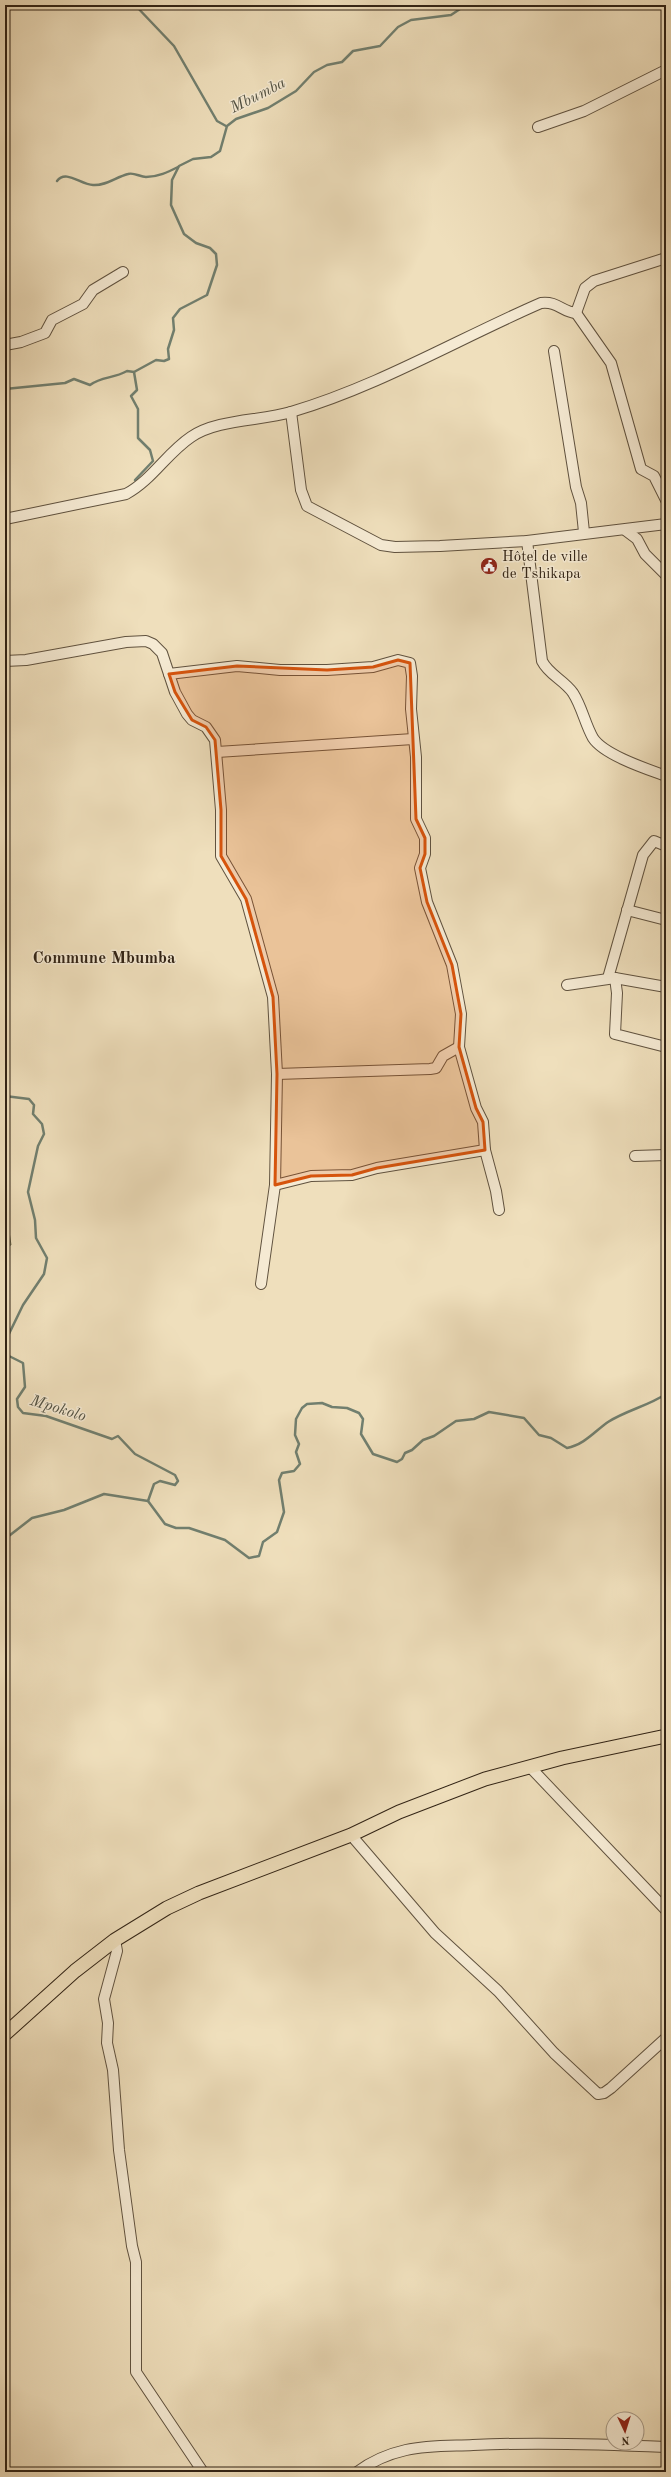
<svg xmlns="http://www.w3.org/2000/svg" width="671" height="2477" viewBox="0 0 671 2477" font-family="'Old Standard TT',serif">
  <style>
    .green { fill: #b6c293; stroke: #747254 }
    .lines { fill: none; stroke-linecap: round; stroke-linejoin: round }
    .stream { stroke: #717f6f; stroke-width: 2.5 }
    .minor-casing { stroke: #60523f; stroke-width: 12 }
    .major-casing { stroke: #312315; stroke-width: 15 }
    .minor { stroke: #f5ead3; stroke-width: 10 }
    .major { stroke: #efdfbc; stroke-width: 13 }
    .marked { fill: #d6540d; fill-opacity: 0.2; stroke: #d6540d; stroke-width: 3; stroke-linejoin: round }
    .labels { text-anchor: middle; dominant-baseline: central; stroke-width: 3; stroke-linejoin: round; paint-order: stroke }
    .poi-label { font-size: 15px; fill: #312315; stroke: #f5ead3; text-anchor: start }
    .water-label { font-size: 16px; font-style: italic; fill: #515142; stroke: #f5ead3 }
    .quarter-label { font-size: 17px; font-weight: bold; fill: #312315; stroke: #f5ead3 }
  </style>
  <rect width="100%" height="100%" fill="#efdfbc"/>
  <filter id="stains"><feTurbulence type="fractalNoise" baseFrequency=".005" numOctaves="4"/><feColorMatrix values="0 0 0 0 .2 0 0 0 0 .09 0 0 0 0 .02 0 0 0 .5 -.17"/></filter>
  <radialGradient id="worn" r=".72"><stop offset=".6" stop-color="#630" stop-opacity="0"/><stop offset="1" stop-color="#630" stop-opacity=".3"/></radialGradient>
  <polygon class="green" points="5,1204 11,1245 5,1246"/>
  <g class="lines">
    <g class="stream">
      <polyline points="135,5 174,46 217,121 226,126"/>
      <path d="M57,181C66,169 81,185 93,185C106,186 116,177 128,174C134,172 140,177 146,177C158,177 168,172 178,167"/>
      <polyline points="134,372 137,390 131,396 138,409 138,438 150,450 153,461 135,480"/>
      <path d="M5,389L65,383L74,379L90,385C102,376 113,379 127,371L134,372L156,360L164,361L169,359L168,349L174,330L173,318L180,309L207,295L217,265L216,254L210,248L196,243L184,234L171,205L172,180L179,166L193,159L211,157L220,151L227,126L236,119L268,108L296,91L314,72L327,65L342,62L353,51L380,46L398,27L411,20L451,15L466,5"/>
      <polyline points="5,1096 29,1099 34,1105 33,1114 42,1124 44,1134 38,1146 28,1192 35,1220 36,1238 47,1258 44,1274 23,1305 6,1340 6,1350 9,1356 23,1363 25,1387 17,1399 18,1407 23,1413 46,1416 112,1439 118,1436 135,1454 175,1475 178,1481 175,1485 160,1481 154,1484 148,1501"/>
      <path d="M5,1539L32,1518L64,1510L104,1494L148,1501L165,1524L176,1528H189L225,1540L249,1558L259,1556L263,1542L277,1532L284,1512L279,1480L282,1473L294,1471L300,1464L296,1452L299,1444L295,1435L296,1419L302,1408L307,1404L322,1403L332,1407L347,1408L359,1413L363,1419L361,1434L373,1454L397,1462L402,1459L405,1453L412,1450L423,1440L434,1436L456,1421L474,1419L489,1412L524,1418L539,1435L551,1438L567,1448C584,1445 595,1431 608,1422C627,1410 648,1406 666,1394"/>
    </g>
    <defs>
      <g id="minor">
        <polyline points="538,127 584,111 666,70"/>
        <polyline points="576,313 611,363 641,469 654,476 666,500"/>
        <polyline points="5,345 21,342 45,333 52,320 83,304 93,290 123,272"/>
        <polyline points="554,351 576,487 581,503 584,532"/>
        <polyline points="291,412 301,490 307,506 381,545 395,547 440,546 527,541 666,524"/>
        <path d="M5,519L126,494C152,480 167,453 191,437C217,419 261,421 291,412C379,386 458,339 541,303C558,301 562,312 576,313L585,288L594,281L666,258"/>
        <polyline points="625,530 637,539 645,554 666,575"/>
        <path d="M527,541L542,661C549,675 564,680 573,693C582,707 585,724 593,738C604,755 647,769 666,776"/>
        <polyline points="5,661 26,660 126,642 146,641 153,644 162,653 175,692 187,714 192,720 206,727 215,740 221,810 221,856 246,899 273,997 277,1074 275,1185 261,1284"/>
        <polyline points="169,674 237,666 280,670 327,670 373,667 398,660 410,663 412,676 411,709 416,757 416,819 425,838 425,854 420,868 427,902 452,965 461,1014 459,1047 476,1108 483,1122 485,1150 496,1191 499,1210"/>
        <polyline points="217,752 413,739"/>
        <polyline points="627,910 666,920"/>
        <polyline points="608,978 643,855 654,841 666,846"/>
        <polyline points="615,978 617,993 615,1034 666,1047"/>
        <polyline points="567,985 615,978 666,987"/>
        <polyline points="277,1074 430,1069 436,1068 443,1056 459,1047"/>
        <polyline points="635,1156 666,1155"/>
        <polyline points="275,1185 311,1176 352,1175 377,1168 485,1150"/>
        <polyline points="530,1767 666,1910"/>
        <polyline points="351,1835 435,1933 498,1991 554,2053 598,2094 604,2093 611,2088 666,2038"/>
        <polyline points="115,1940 117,1951 104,1999 108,2023 107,2043 113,2070 119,2150 132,2246 136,2262 136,2372 203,2472"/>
        <path d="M357,2472C372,2461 388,2454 406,2450C428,2445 452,2446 473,2445C538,2442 602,2444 666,2447"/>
      </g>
      <polyline id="major" points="5,2034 75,1971 115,1940 167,1908 199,1893 351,1835 399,1812 485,1779 562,1758 666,1736"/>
    </defs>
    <use href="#minor" class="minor-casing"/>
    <use href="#major" class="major-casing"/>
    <use href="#minor" class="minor"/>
    <use href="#major" class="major"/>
  </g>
  <path class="marked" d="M398,660L410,663L416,819L425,838V854L420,868L427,902L452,965L461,1014L459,1047L476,1108L483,1122L485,1150L377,1168L352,1175L311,1176L275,1185L277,1074L273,997L246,899L221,856V810L215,740L206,727L192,720L175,692L169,674L237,666L327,670L373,667Z"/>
  <defs>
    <symbol id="civic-disc" viewBox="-11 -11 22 22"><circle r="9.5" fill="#8f2418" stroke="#f5ead3"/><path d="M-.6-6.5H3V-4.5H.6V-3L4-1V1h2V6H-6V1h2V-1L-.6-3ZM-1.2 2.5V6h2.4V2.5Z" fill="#fff"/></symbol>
  </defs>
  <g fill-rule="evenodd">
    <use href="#civic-disc" x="479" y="556" width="20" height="20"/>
  </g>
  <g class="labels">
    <g class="poi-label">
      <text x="502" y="557">Hôtel de ville<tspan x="502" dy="17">de Tshikapa</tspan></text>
    </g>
    <g class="water-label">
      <text transform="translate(258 96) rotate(-27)">Mbumba</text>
      <text transform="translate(58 1409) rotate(17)">Mpokolo</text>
    </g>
    <g class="quarter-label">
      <text x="104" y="958">Commune Mbumba</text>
    </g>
  </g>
  <rect width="671" height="2477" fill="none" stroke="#efdfbc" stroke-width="20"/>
  <rect x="6" y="6" width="659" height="2465" fill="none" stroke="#312315" stroke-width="2"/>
  <rect x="10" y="10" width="651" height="2457" fill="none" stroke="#312315"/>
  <g transform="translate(625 2431) rotate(176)"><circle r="19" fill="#f5ead3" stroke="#a79a87"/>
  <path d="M0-3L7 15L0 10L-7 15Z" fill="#8f2418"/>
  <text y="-6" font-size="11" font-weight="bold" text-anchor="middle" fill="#312315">N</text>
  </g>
  <rect width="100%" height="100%" filter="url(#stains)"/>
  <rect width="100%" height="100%" fill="url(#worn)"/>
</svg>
